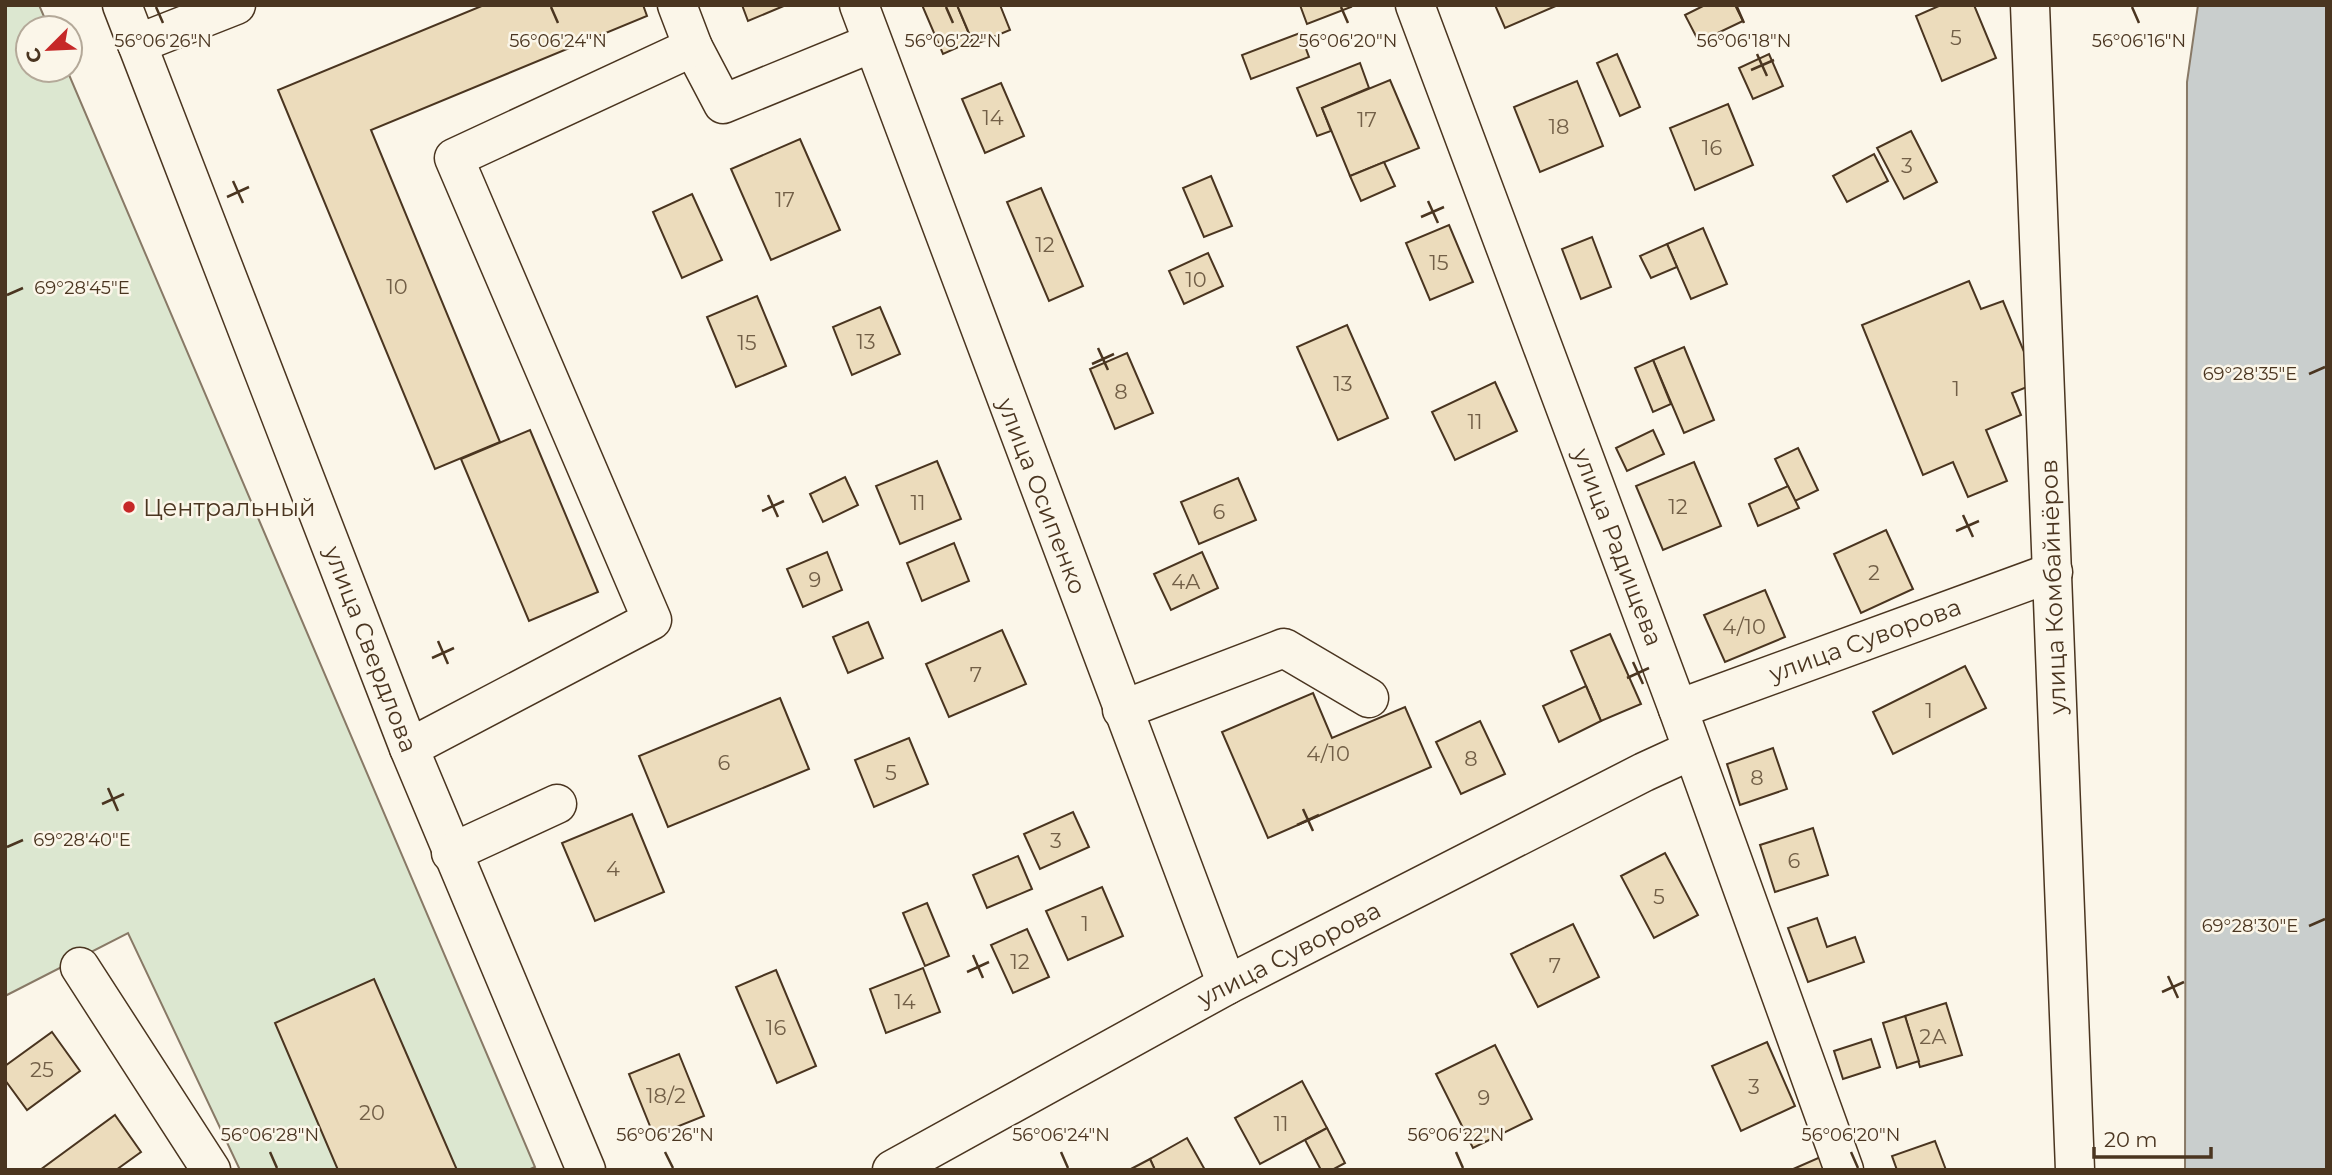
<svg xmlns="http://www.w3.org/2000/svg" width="2332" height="1175" viewBox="0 0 2332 1175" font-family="Montserrat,sans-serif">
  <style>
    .green { fill: #dce7d0; stroke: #887966; stroke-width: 2 }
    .water { fill: #c9cecd; stroke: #887966; stroke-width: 2 }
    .building { fill: #ecdcbc; stroke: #4a3520; stroke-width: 2 }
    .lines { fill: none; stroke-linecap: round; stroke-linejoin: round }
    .minor-casing { stroke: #4a3520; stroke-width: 41 }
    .minor { stroke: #fbf6e9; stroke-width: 38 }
    .ticks { fill: none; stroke: #4a3520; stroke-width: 2.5 }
    .poi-dot { fill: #c62828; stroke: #fbf6e9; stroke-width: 2.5 }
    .labels { text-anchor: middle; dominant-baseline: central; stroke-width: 5; stroke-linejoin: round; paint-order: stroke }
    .number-label { font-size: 21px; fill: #725f47 }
    .street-label { font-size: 24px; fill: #4a3520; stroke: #fbf6e9 }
    .poi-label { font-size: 24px; fill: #4a3520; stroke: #fbf6e9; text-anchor: start }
    .ticks-label { font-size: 18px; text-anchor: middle; fill: #4a3520; stroke: #fbf6e9; stroke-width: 5; stroke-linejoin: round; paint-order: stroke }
  </style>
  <rect width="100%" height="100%" fill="#fbf6e9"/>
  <polygon class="green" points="5,5 39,5 49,28 28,28 28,70 67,70 535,1167 528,1170 240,1170 128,933 5,996"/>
  <polygon class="water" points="2198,5 2327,5 2327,1170 2185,1170 2187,82"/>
  <g class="building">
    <polygon points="484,5 643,5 647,16 371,130 500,442 435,469 278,90"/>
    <polygon points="742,5 786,5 748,21"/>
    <polygon points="922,5 957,5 972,41 943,54"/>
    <polygon points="957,5 1000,5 1010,30 974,45"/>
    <polygon points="1300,5 1350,5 1351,7 1307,24"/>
    <polygon points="1495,5 1558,5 1505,28"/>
    <polygon points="1705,5 1735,5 1743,21 1699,42 1685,15"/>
    <polygon points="1941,5 1974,5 1996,58 1942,81 1916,16"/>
    <polygon points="1300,33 1309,57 1251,79 1242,55"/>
    <polygon points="1617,54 1640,107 1620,116 1597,63"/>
    <polygon points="1769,54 1783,86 1753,99 1739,68"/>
    <polygon points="1360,63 1369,88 1322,108 1331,131 1317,136 1297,88"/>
    <polygon points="1390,80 1419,148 1350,176 1322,108"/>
    <polygon points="1577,81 1603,146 1540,172 1514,107"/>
    <polygon points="1001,83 1024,136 985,153 962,99"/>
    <polygon points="1728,104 1753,165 1695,190 1670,128"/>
    <polygon points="1911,131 1937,182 1904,199 1877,148"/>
    <polygon points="800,139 840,230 771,260 731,169"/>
    <polygon points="1874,154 1888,181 1847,202 1833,176"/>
    <polygon points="1384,162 1395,186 1361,201 1350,176"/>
    <polygon points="1211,176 1232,226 1204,237 1183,188"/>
    <polygon points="1041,188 1083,286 1049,301 1007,202"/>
    <polygon points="692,194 722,260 682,278 653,212"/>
    <polygon points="1449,225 1473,282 1430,300 1406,243"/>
    <polygon points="1703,228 1727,284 1691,299 1667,244"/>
    <polygon points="1592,237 1611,287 1581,299 1562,249"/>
    <polygon points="1667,244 1677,267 1651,278 1640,256"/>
    <polygon points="1208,253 1223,286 1184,304 1169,271"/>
    <polygon points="1969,281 1981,309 2003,301 2037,383 2012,393 2021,415 1986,430 2007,481 1968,497 1953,462 1923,475 1862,325"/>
    <polygon points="757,296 786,366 736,387 707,317"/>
    <polygon points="880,307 900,354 852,375 833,327"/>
    <polygon points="1347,325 1388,418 1338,440 1297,347"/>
    <polygon points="1684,347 1714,420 1684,433 1653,360"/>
    <polygon points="1127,353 1153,413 1115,429 1090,369"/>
    <polygon points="1653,360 1671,404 1653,412 1635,368"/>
    <polygon points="1495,382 1517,431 1455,460 1432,412"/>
    <polygon points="530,430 598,592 529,621 461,459"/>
    <polygon points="1653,430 1664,454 1627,471 1616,448"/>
    <polygon points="1798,448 1818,490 1795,501 1775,459"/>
    <polygon points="937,461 961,519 900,544 876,486"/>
    <polygon points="1694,462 1721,526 1663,550 1636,486"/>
    <polygon points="845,477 858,505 823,522 810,494"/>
    <polygon points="1238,478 1256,520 1199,544 1181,502"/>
    <polygon points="1788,486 1799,508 1758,526 1749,504"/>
    <polygon points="1886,530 1913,589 1861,613 1834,554"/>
    <polygon points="954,543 969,581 922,601 907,563"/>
    <polygon points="827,552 842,590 803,607 787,569"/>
    <polygon points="1202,552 1218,588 1171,610 1154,574"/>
    <polygon points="1765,590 1785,637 1725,662 1704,615"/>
    <polygon points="868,622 883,658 848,673 833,637"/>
    <polygon points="1002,630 1026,684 949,717 926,664"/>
    <polygon points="1610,634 1641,704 1601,721 1571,651"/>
    <polygon points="1965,666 1986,708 1893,754 1873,712"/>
    <polygon points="1586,686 1601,721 1559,742 1543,706"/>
    <polygon points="1313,693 1332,738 1405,707 1431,767 1268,838 1222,732"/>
    <polygon points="780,698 809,769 668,827 639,756"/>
    <polygon points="1480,721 1505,774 1461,794 1436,742"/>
    <polygon points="909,738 928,784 874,807 855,760"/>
    <polygon points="1773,748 1787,789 1740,805 1727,764"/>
    <polygon points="1073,812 1089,847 1040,869 1024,834"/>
    <polygon points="632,814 664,892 595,921 562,843"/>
    <polygon points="1813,828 1828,875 1775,892 1760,845"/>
    <polygon points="1665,853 1698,915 1654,938 1621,876"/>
    <polygon points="1018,856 1032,889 987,908 973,875"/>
    <polygon points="1102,887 1123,936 1068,960 1046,911"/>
    <polygon points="927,903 949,956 925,966 903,913"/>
    <polygon points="1817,918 1827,947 1855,937 1864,962 1808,982 1788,928"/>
    <polygon points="1573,924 1599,977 1538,1007 1511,954"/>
    <polygon points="1027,929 1049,977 1013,993 991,945"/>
    <polygon points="923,968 940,1012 886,1033 870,989"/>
    <polygon points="776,970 816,1066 777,1083 736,987"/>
    <polygon points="374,979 407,1055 457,1170 338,1170 275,1023"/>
    <polygon points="1946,1003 1962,1055 1920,1067 1905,1016"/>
    <polygon points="1905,1016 1919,1061 1897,1068 1883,1023"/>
    <polygon points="52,1032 80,1071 27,1110 5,1080 5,1066"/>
    <polygon points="1871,1039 1880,1067 1843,1079 1834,1051"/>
    <polygon points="1767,1042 1795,1106 1741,1131 1712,1066"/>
    <polygon points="1495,1045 1532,1119 1473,1148 1436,1074"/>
    <polygon points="679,1054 704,1116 654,1136 629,1074"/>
    <polygon points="1302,1081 1327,1128 1260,1164 1235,1118"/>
    <polygon points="115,1115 141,1152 116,1170 40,1170"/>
    <polygon points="1327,1128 1345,1163 1332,1170 1321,1170 1305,1140"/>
    <polygon points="1187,1138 1205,1170 1155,1170 1150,1159"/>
    <polygon points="1935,1141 1946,1170 1897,1170 1892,1156"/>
    <polygon points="1825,1155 1831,1170 1791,1170"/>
    <polygon points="1150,1159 1155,1170 1129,1170"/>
  </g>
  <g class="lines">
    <defs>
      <g id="minor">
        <polyline points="122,5 409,748 586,1170"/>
        <polyline points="677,5 693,47 723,104 872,43"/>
        <polyline points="859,5 1227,985"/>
        <polyline points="1415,5 1678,709 1844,1170"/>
        <polyline points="2030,5 2075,1170"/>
        <polyline points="137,44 236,5"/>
        <polyline points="1678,709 2053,572"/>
        <polyline points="1122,710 1284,648 1369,698"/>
        <polyline points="409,748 652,620 454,158 693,47"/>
        <polyline points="451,853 557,804"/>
        <polyline points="80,967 211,1170"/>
        <polyline points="892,1170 1227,985 1644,772 1692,750"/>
      </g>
    </defs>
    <use href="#minor" class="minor-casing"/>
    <use href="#minor" class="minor"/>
  </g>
  <path class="ticks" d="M156,7L163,23M551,7L558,23M946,7L953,23M1341,7L1348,23M1737,7L1744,23M2132,7L2139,23M1757,54L1767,76M1751,70L1774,60M233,181L243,203M227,197L249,187M1428,201L1438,223M1421,217L1444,207M7,295L23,288M1098,348L1108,370M1092,364L1114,354M2309,374L2325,367M768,495L778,517M762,511L784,501M1963,515L1973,537M1956,531L1979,521M438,641L448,664M432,658L454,648M1633,662L1643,684M1627,678L1649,668M108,788L118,811M102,804L124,794M1303,809L1313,831M1297,825L1319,815M7,847L23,840M2309,926L2325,919M973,955L983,978M967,972L989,962M2168,976L2178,998M2162,992L2184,982M270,1152L277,1168M665,1152L673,1168M1061,1152L1068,1168M1456,1152L1463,1168M1851,1152L1858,1168"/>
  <circle class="poi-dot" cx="129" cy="507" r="7"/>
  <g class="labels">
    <g class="number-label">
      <text x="1956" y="37">5</text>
      <text x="993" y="117">14</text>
      <text x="1367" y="119">17</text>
      <text x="1559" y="126">18</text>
      <text x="1712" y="147">16</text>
      <text x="1907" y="165">3</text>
      <text x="785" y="199">17</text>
      <text x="1045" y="244">12</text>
      <text x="1439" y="262">15</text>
      <text x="1196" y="279">10</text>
      <text x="397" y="286">10</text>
      <text x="866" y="341">13</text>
      <text x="747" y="342">15</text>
      <text x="1343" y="383">13</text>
      <text x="1956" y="388">1</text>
      <text x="1121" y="391">8</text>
      <text x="1475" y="421">11</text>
      <text x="918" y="502">11</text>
      <text x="1678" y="506">12</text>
      <text x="1219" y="511">6</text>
      <text x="1874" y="572">2</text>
      <text x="815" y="579">9</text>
      <text x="1186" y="581">4А</text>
      <text x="1744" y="626">4/10</text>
      <text x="976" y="674">7</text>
      <text x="1929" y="710">1</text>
      <text x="1328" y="753">4/10</text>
      <text x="1471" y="758">8</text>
      <text x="724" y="762">6</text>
      <text x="891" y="772">5</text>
      <text x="1757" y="777">8</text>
      <text x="1056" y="840">3</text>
      <text x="1794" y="860">6</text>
      <text x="613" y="868">4</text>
      <text x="1659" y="896">5</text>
      <text x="1085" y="923">1</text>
      <text x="1020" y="961">12</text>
      <text x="1555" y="965">7</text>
      <text x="905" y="1001">14</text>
      <text x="776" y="1027">16</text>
      <text x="1933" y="1036">2А</text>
      <text x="42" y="1069">25</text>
      <text x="1754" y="1086">3</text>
      <text x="666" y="1095">18/2</text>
      <text x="1484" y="1097">9</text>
      <text x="372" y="1112">20</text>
      <text x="1281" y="1123">11</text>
    </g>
    <g class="street-label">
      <text transform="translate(1042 496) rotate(69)">улица Осипенко</text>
      <text transform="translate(1618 547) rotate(69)">улица Радищева</text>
      <text transform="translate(2053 587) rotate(-92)">улица Комбайнёров</text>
      <text transform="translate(1865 640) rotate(-20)">улица Суворова</text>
      <text transform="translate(371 649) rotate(69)">улица Свердлова</text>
      <text transform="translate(1289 954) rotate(-27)">улица Суворова</text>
    </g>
    <g class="poi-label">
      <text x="143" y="507">Центральный</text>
    </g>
  </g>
  <g class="ticks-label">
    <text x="558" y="47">56°06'24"N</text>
    <text x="953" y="47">56°06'22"N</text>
    <text x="1348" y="47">56°06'20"N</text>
    <text x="1744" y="47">56°06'18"N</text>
    <text x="2139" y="47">56°06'16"N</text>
    <text x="163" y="47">56°06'26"N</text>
    <text x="82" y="294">69°28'45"E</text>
    <text x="2250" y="380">69°28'35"E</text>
    <text x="82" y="846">69°28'40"E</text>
    <text x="2250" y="932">69°28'30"E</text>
    <text x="270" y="1141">56°06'28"N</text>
    <text x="665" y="1141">56°06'26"N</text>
    <text x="1061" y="1141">56°06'24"N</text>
    <text x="1456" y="1141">56°06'22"N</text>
    <text x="1851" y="1141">56°06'20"N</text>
  </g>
  <rect width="2332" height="1175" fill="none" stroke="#4a3520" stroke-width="14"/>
  <g transform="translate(49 49) rotate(246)"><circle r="33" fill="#fbf6e9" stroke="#b4a999" stroke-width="2"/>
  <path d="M0-5L12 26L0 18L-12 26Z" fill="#c62828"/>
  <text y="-10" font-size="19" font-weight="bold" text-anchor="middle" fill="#4a3520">С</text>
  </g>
  <path d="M2094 1147v10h117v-10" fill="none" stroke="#4a3520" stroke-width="3.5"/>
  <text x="2104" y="1147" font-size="21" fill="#4a3520" stroke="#fbf6e9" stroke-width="5" paint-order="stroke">20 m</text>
</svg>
